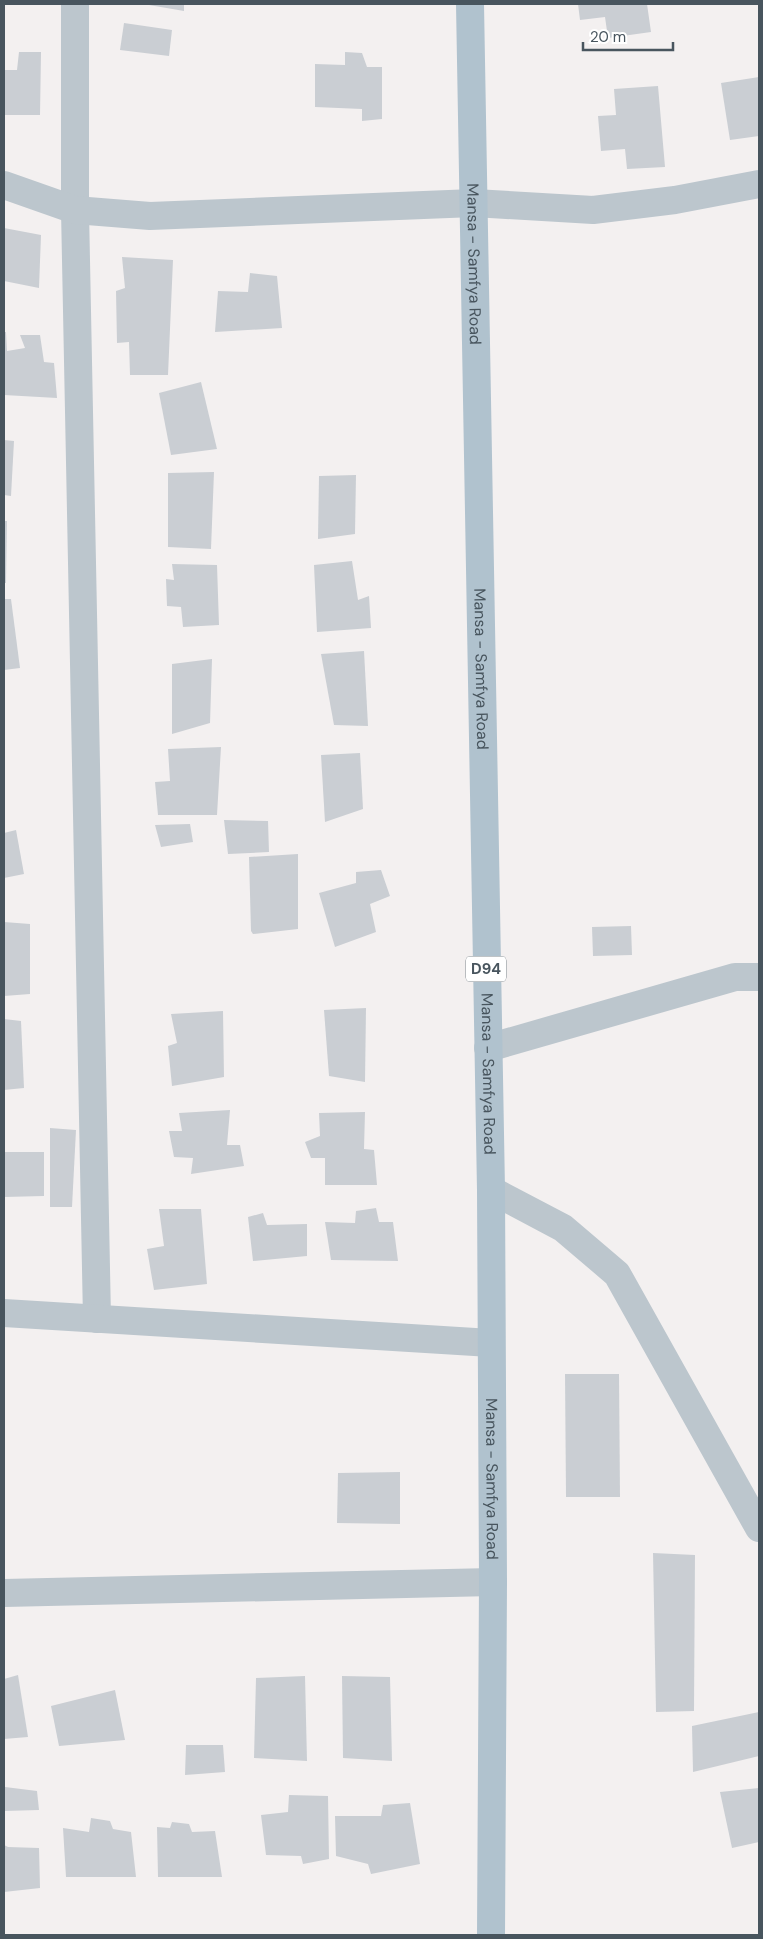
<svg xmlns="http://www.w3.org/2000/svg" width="763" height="1939" viewBox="0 0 763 1939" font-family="'DM Sans',sans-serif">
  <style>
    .building { fill: #caced3 }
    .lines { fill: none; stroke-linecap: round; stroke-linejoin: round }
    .minor { stroke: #bcc6cd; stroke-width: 28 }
    .major { stroke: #b0c2ce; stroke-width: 28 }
    .labels { text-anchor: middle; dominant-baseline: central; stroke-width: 4; stroke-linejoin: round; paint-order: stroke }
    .shield { fill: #fff; stroke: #7f888e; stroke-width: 1 }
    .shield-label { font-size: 15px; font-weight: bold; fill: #48555e }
    .street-label { font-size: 16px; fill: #48555e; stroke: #fff }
  </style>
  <rect width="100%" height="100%" fill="#f3f0f0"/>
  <g class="building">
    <polygon points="149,4 184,4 184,11 149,5"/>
    <polygon points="578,4 647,4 651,32 608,38 605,17 580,20"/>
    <polygon points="124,23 172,30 169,56 120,50"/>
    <polygon points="19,52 41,52 40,115 4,115 4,70 17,70"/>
    <polygon points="345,52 362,53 367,67 382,67 382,119 362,121 362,109 315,107 315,64 345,65"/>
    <polygon points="759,77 759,136 730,140 721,83"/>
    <polygon points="658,86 665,167 627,169 625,149 601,151 598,116 616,115 614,89"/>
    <polygon points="4,228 41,235 39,288 4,281"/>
    <polygon points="122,257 173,260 168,375 130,375 129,342 117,343 116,291 125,288"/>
    <polygon points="250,273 277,276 282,328 215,332 218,291 248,292"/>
    <polygon points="4,332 6,332 7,351 25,348 20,335 40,335 44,362 54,363 57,398 4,395"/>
    <polygon points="201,382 217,449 171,455 159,393"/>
    <polygon points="4,440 14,441 11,496 4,495"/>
    <polygon points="214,472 211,549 168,547 168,473"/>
    <polygon points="356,475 355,534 318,539 319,476"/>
    <polygon points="4,521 7,521 6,583 4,583"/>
    <polygon points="352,561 358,600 369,596 371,628 317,632 314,565"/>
    <polygon points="172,564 217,565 219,625 183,627 181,607 167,606 166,579 174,580"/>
    <polygon points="4,599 11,599 20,668 4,670"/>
    <polygon points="364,651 368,726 334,725 321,654"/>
    <polygon points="212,659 210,723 172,734 172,664"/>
    <polygon points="221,747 217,815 158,815 155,782 170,781 168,749"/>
    <polygon points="360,753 363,809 325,822 321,755"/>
    <polygon points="224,820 268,821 269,852 228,854"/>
    <polygon points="190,824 193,842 161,847 155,825"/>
    <polygon points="16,830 24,874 4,878 4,833"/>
    <polygon points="298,854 298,929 253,934 251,931 249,857"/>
    <polygon points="381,870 390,896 370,904 376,932 335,947 319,893 356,883 356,872"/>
    <polygon points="4,922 30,924 30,994 4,996"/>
    <polygon points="631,926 632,955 593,956 592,927"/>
    <polygon points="366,1008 365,1082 329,1076 324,1010"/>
    <polygon points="223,1011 224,1077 172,1086 168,1046 177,1043 171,1014"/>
    <polygon points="4,1019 21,1021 24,1088 4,1090"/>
    <polygon points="230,1110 227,1145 240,1145 244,1166 191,1174 193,1158 174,1157 169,1131 182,1131 179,1113"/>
    <polygon points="365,1112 364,1149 374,1150 377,1185 325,1185 325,1158 311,1158 305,1142 320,1136 319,1113"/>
    <polygon points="50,1128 76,1130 72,1207 50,1207"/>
    <polygon points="4,1152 44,1152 44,1196 4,1197"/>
    <polygon points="376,1208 379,1222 393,1222 398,1261 331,1260 325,1222 355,1223 356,1211"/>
    <polygon points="159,1209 201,1209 207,1284 154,1290 147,1249 164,1246"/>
    <polygon points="263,1213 267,1225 307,1224 307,1256 253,1261 248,1217"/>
    <polygon points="565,1374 619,1374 620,1497 566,1497"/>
    <polygon points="400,1472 400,1524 337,1523 338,1473"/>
    <polygon points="653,1553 695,1555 694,1711 656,1712"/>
    <polygon points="18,1675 28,1737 4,1739 4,1679"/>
    <polygon points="305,1676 307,1761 254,1758 256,1678"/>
    <polygon points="342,1676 390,1677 392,1761 343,1758"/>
    <polygon points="115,1690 125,1740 59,1746 51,1706"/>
    <polygon points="759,1712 759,1756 693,1772 692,1726"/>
    <polygon points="186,1745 223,1745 225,1772 185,1775"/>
    <polygon points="5,1787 37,1791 39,1810 4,1811"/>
    <polygon points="759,1788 759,1842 732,1848 720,1792"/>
    <polygon points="289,1795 328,1796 329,1859 303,1864 301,1856 266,1855 261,1815 288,1812"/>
    <polygon points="410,1803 420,1864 371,1874 368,1864 336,1856 335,1816 381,1816 383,1805"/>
    <polygon points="91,1818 110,1821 113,1829 131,1832 136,1877 66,1877 63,1828 89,1832"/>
    <polygon points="172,1822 189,1824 192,1832 215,1831 222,1877 158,1877 157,1827 170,1828"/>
    <polygon points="4,1845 8,1847 39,1848 40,1888 4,1892"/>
  </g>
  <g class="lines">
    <g class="minor">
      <polyline points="75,4 75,210 97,1319"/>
      <polyline points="4,185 75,210 150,216 474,203 593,210 675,200 759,184"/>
      <polyline points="488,1048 735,977 759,977"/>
      <polyline points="491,1190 563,1228 617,1274 759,1528"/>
      <polyline points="4,1313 491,1343"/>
      <polyline points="4,1593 493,1582"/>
    </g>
    <path class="major" id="s1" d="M470,4L491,1190L493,1582L491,1935"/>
  </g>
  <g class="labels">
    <rect class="shield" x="466" y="956.5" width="40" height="25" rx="4"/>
    <g class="shield-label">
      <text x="486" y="969">D94</text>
    </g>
    <g class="street-label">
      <text stroke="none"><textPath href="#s1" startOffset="260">Mansa - Samfya Road</textPath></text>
      <text stroke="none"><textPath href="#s1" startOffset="665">Mansa - Samfya Road</textPath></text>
      <text stroke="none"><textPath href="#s1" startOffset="1070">Mansa - Samfya Road</textPath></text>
      <text stroke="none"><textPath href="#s1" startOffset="1475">Mansa - Samfya Road</textPath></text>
    </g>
  </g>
  <rect width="763" height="1939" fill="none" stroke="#48555e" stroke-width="10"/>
  <path d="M583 42v8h90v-8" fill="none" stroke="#48555e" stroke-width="2.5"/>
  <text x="590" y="42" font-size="15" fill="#48555e" stroke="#ffffff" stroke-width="4" paint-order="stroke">20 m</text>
</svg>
